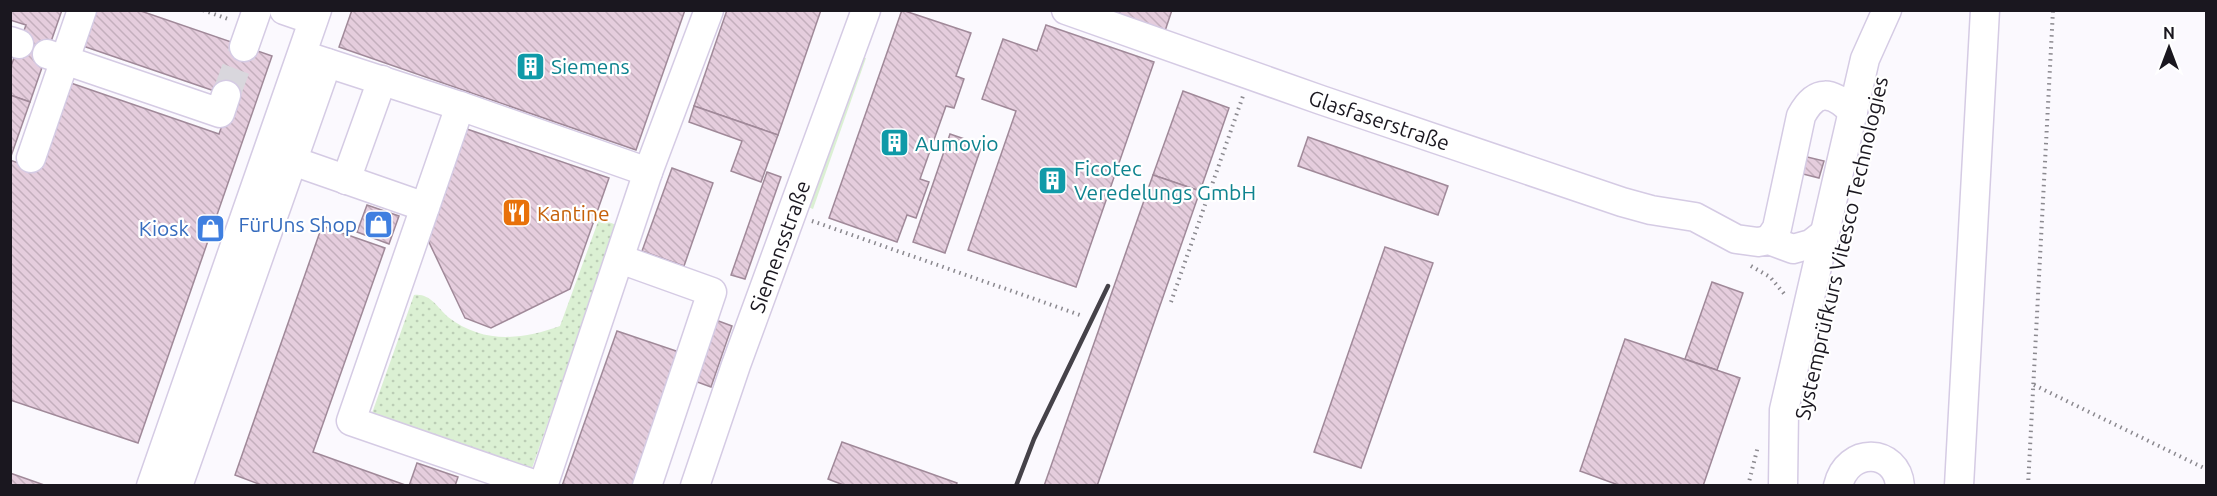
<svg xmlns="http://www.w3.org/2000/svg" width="2217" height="496" viewBox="0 0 2217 496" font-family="Ubuntu,sans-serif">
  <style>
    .green { fill: #dbf0d3 }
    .garden { fill: url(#garden-dots) }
    .building { fill: url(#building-back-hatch); stroke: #a08999; stroke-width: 1.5 }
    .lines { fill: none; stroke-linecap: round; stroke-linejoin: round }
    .minor-tunnel { stroke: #d9d7dd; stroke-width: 28; stroke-dasharray: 28 14; stroke-linecap: butt }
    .minor-casing { stroke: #d5cbe4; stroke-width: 31 }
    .path { stroke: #8b898f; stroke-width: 4; stroke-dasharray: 1.5 4.5; stroke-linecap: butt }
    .minor { stroke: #fff; stroke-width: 28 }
    .rail { stroke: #454249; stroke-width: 4.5 }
    .labels { text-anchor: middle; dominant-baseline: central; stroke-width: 4.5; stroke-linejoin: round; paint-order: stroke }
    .culture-label { font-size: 21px; fill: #0d838f; stroke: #fff; text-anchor: start }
    .street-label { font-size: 21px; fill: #1a171f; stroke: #fff }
    .food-label { font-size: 21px; fill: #c56008; stroke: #fff; text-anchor: start }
    .shop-label { font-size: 21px; fill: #366cbe; stroke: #fff; text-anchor: end }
  </style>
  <defs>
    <pattern id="garden-dots" width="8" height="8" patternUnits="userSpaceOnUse" patternTransform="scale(1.5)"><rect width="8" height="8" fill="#dbf0d3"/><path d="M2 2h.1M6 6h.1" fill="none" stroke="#bbcdb5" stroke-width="1.8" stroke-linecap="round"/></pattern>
    <pattern id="building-back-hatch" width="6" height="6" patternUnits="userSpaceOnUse" patternTransform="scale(1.5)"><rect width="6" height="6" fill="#e5cddd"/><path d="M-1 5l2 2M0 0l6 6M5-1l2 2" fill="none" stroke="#c4afbd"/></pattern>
  </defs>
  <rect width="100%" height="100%" fill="#fbf9fe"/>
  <polygon class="green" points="862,57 866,58 813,209 808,207"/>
  <path class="garden" d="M599,219L617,225L531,471L371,416L414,295C430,293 437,307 448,317C483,344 521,340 560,326Z"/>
  <g class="building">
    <polygon points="10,10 62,10 30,102 10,95 10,69 26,25 10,20"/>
    <polygon points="92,10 138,10 272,56 138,443 10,400 10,160 38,170 65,81 219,134 232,97 80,45"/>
    <polygon points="352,10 685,10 636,150 339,47"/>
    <polygon points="727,10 821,10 778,135 694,106"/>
    <polygon points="902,10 971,33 956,76 964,79 954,108 946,106 920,179 929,182 916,218 907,215 897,242 829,218"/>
    <polygon points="1107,10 1172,10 1165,31"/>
    <polygon points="1046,25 1154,62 1076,287 968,250 1016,111 982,99 1003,39 1037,51"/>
    <polygon points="1183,91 1229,108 1200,191 1153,175"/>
    <polygon points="10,95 30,102 10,159"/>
    <polygon points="694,106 778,135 761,182 731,171 742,141 689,122"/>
    <polygon points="464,128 609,178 570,289 491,328 465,318 427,238"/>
    <polygon points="950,134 982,145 945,253 913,242"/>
    <polygon points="1308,137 1448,186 1438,215 1298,166"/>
    <polygon points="1803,156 1824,161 1819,178 1799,173"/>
    <polygon points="672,168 713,183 684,266 642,251"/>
    <polygon points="767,172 781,177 745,279 731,275"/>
    <polygon points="1153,175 1200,191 1097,486 1044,486"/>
    <polygon points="367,205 399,216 389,244 357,232"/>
    <polygon points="322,226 385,248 313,452 408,486 264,486 235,475"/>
    <polygon points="1385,247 1433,263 1361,468 1314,452"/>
    <polygon points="1712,282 1743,293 1717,370 1685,359"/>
    <polygon points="713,319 732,326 711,387 692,380"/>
    <polygon points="617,331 682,353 635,486 562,486"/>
    <polygon points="1625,339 1740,378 1703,486 1621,486 1580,471"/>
    <polygon points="842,442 957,483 956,486 846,486 828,479"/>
    <polygon points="417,463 458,477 455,486 409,486"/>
    <polygon points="10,473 47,486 10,486"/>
  </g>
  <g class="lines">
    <polyline class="minor-tunnel" points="226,95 244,47"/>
    <defs>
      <g id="minor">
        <polyline points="284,10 313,20"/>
        <path id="s1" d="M1066,10L1321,100L1622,202L1651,210L1695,217L1736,239L1758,242L1769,240L1793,249L1811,244L1825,233"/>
        <polyline points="10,41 19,44"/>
        <polyline points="244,47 257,10"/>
        <polyline points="47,54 220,113 226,95"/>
        <polyline points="309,57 460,106 648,172"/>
        <polyline points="460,106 351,421 539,486"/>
        <polyline points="31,158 82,10"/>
        <polyline points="293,161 425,207"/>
        <polyline points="346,180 382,80"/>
        <path d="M1769,240L1777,228L1801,116C1816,88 1832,91 1853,112"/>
        <polyline points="620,259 712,292 647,486"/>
        <polyline points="151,486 317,10"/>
        <polyline points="178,486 327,63"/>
        <polyline points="543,486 648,172 709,10"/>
        <path id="s2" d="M695,486L736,365L866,10"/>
        <polyline points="1783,486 1784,410 1865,59 1887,10"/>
        <path d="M1838,486C1847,446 1897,448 1900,486"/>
        <polyline points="1959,486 1985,10"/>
      </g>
    </defs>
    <use href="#minor" class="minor-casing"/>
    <g class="path">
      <polyline points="203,10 231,20"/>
      <polyline points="812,221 1083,316"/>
      <polyline points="1751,266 1770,277 1786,296"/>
      <polyline points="1171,302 1243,96"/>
      <polyline points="2034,385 2206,469"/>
      <polyline points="1748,486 1758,446"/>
      <polyline points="2028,486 2053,10"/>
    </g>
    <use href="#minor" class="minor"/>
    <polyline class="rail" points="1016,486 1034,439 1108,286"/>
  </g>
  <defs>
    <symbol id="building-square" viewBox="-11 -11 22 22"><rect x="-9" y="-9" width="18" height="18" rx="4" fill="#0f9aa8" stroke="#fff"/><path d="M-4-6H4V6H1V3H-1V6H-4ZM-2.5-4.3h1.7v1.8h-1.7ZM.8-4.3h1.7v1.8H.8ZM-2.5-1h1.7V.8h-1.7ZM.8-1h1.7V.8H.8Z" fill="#fff"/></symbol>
    <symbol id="restaurant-square" viewBox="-11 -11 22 22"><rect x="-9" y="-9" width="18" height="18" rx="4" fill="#e8710a" stroke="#fff"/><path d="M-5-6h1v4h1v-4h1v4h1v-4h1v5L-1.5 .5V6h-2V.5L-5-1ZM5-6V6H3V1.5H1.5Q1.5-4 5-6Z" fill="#fff"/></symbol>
    <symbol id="shop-square" viewBox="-11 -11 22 22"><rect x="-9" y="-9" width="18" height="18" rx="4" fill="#3f7fe0" stroke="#fff"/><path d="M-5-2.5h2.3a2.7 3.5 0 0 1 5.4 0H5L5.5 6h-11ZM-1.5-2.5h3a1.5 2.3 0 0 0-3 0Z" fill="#fff"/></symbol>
  </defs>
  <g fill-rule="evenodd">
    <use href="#building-square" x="514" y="50" width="33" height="33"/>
    <use href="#building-square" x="878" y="126" width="33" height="33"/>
    <use href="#building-square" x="1036" y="164" width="33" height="33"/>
    <use href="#restaurant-square" x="500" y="196" width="33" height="33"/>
    <use href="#shop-square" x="362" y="208" width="33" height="33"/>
    <use href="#shop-square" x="194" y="212" width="33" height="33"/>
  </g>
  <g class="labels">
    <g class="culture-label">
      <text x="551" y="66">Siemens</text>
      <text x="915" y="143">Aumovio</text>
      <text x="1074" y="168">Ficotec<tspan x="1074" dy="24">Veredelungs GmbH</tspan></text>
    </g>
    <g class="street-label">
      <text stroke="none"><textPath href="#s1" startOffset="332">Glasfaserstraße</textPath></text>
      <text stroke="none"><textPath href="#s2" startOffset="254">Siemensstraße</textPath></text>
      <text transform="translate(1841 248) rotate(-77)">Systemprüfkurs Vitesco Technologies</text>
    </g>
    <g class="food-label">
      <text x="537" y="213">Kantine</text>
    </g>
    <g class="shop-label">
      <text x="357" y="224">FürUns Shop</text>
      <text x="189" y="228">Kiosk</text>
    </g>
  </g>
  <rect width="2217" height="496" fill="none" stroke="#1a171f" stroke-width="24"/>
  <g transform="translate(2169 48)" stroke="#ffffff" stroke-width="4.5" paint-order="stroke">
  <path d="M0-4.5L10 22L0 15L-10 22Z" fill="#1a171f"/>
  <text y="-9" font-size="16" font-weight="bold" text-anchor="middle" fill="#1a171f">N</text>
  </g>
</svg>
